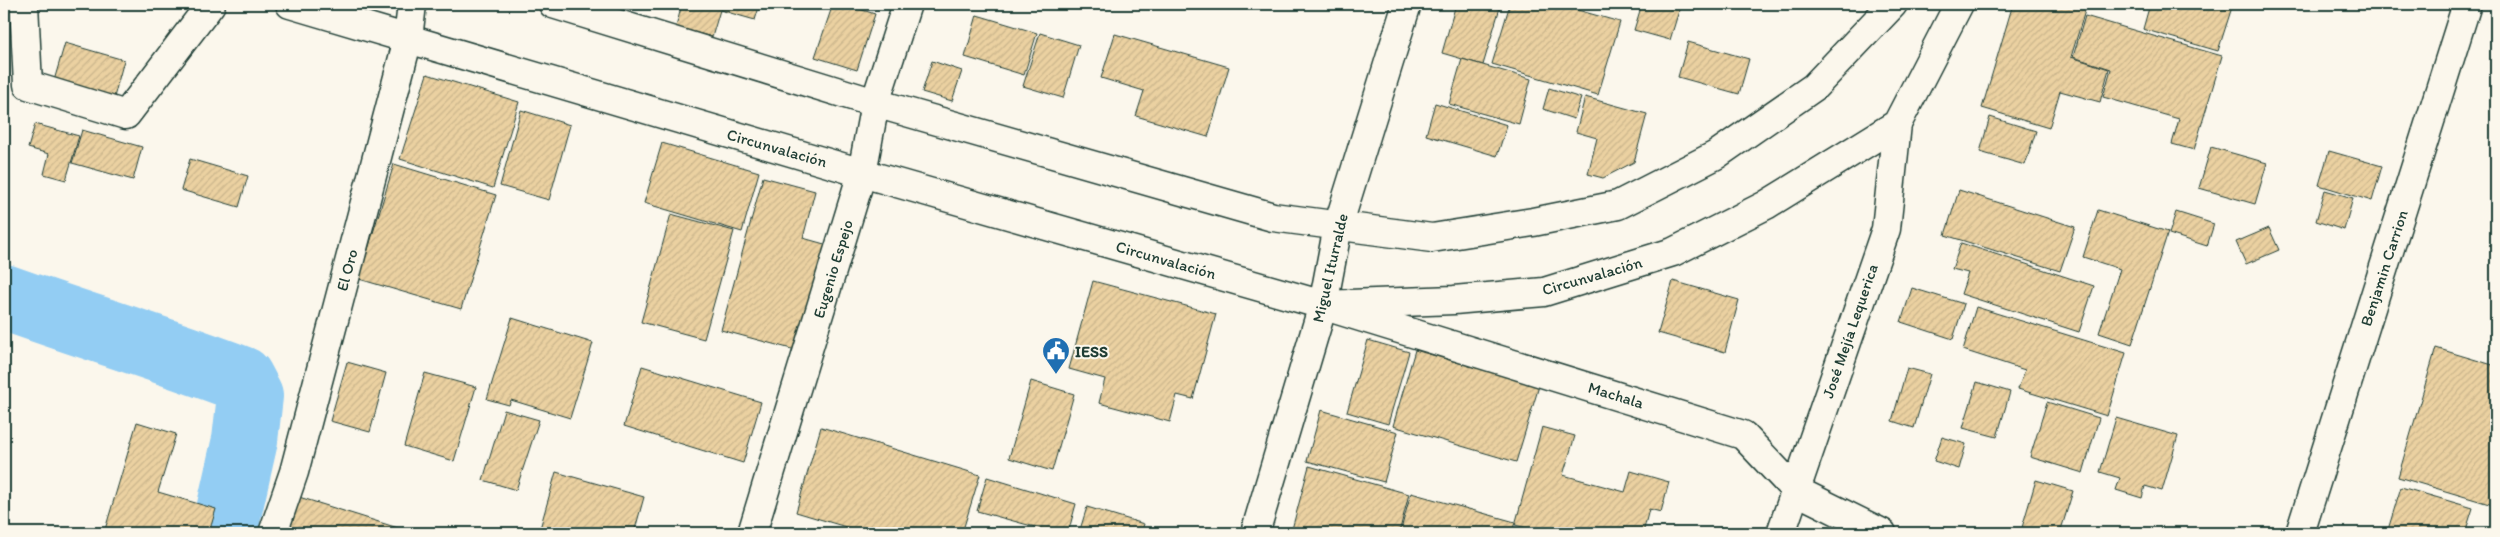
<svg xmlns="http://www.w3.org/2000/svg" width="2500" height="537" viewBox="0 0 2500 537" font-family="Itim,sans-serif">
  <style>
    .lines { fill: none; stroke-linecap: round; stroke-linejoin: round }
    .river { stroke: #93cdf3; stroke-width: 66 }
    .building { fill: url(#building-hatch); stroke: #1f3d34 }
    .minor-casing { stroke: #1f3d34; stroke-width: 31 }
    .major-casing { stroke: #1f3d34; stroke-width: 31 }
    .minor { stroke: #fbf7ec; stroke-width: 28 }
    .major { stroke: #fbf7ec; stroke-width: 28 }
    .labels { text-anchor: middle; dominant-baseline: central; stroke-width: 4; stroke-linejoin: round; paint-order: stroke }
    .street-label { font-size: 16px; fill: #1f3d34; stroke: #fbf7ec }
    .poi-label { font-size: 16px; font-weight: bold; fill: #1f3d34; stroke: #fbf7ec; text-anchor: start }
  </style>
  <defs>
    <pattern id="building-hatch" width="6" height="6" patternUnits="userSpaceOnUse" patternTransform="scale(1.25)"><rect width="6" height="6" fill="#ebd1a1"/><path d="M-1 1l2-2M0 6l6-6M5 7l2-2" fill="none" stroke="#c9b48b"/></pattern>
  </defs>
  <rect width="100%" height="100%" fill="#fbf7ec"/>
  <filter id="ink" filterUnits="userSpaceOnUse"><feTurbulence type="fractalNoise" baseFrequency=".02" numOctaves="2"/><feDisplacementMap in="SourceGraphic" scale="10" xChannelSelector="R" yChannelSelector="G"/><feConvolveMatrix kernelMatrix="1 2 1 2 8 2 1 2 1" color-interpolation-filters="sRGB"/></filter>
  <g filter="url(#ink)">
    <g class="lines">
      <path class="river" d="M4,297C82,325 163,349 241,379L250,396L245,440L224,533"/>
    </g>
    <g class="building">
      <polygon points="682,4 760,4 755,20 720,10 712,37 676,27"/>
      <polygon points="833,4 844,4 875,14 857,70 815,57"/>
      <polygon points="1456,4 1501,4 1483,65 1442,53"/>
      <polygon points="1510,4 1556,4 1620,22 1598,95 1492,64"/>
      <polygon points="1642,4 1681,4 1670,40 1634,30"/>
      <polygon points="2013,4 2087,4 2071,57 2109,69 2100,102 2060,91 2049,128 1982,108"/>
      <polygon points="2150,4 2233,4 2218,51 2143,29"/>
      <polygon points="977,15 1037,33 1024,75 965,57"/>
      <polygon points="2085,16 2222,56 2194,150 2172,144 2179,119 2103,97 2111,69 2073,57"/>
      <polygon points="1040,33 1079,45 1063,98 1023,86"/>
      <polygon points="1115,34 1229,67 1208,137 1136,116 1144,91 1101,78"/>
      <polygon points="1688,42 1749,59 1739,94 1678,77"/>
      <polygon points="65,43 124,60 113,101 53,84"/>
      <polygon points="1462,59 1531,79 1519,124 1449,104"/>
      <polygon points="932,61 962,71 952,101 922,92"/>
      <polygon points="427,74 519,102 493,188 400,159"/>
      <polygon points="1549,88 1581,98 1574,119 1543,109"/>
      <polygon points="1585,97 1647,114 1634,162 1603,178 1588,174 1597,138 1576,132"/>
      <polygon points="1435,103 1507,125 1497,156 1426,135"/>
      <polygon points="521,110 570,125 549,200 500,186"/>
      <polygon points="1990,117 2036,131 2025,165 1980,152"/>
      <polygon points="35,124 79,136 66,180 44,174 49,154 28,148"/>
      <polygon points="82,130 142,147 133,180 72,163"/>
      <polygon points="662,143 759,172 742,232 644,203"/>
      <polygon points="2211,147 2267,163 2255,204 2199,188"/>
      <polygon points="2329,151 2382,166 2372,201 2319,185"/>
      <polygon points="190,159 248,176 239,207 181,190"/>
      <polygon points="394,164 496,195 461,309 359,279"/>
      <polygon points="763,177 815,191 803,238 828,245 799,351 721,330"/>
      <polygon points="1959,190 2075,227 2060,271 1945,235"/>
      <polygon points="2325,190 2353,198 2344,230 2316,221"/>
      <polygon points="2098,210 2168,232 2132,344 2099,333 2120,269 2083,257"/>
      <polygon points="2176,212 2214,224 2207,246 2169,234"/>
      <polygon points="671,214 734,231 704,339 641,322"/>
      <polygon points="2269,228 2279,250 2246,264 2236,242"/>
      <polygon points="1961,243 2094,286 2079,332 1961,294 1968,273 1952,269"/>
      <polygon points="1093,281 1216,314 1193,399 1177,395 1170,422 1099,403 1105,379 1069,369"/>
      <polygon points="1673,281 1739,300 1725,352 1658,333"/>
      <polygon points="1912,288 1964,304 1953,339 1901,322"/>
      <polygon points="1976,307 2126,353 2107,416 2018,389 2025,370 1963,350"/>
      <polygon points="512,318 593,343 570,418 511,400 509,405 487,399"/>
      <polygon points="1368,340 1409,352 1388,424 1347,412"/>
      <polygon points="2436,348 2496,366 2496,506 2398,477"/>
      <polygon points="1415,350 1539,386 1516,462 1393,426"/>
      <polygon points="347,362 386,373 370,432 330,421"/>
      <polygon points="642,366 761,402 743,463 624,426"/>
      <polygon points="1907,368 1930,374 1914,428 1892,421"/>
      <polygon points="425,373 476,387 454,461 404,446"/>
      <polygon points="1031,381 1074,394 1052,471 1009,458"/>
      <polygon points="1977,382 2010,392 1997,437 1963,428"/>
      <polygon points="2047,402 2099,418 2083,473 2030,457"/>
      <polygon points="504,410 539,420 516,490 483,480"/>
      <polygon points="1321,410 1398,432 1384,482 1307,461"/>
      <polygon points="2116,418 2178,436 2162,491 2145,486 2142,498 2116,490 2120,478 2100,472"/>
      <polygon points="137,422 176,434 158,492 216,509 209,533 104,533"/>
      <polygon points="821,427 980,475 962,533 866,533 796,512"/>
      <polygon points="1542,427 1575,436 1563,475 1625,492 1631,471 1669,482 1661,512 1649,509 1643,533 1546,533 1515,525"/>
      <polygon points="1942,437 1966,444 1959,469 1934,461"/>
      <polygon points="1309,466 1409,494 1399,533 1291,533"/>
      <polygon points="556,472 644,497 634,533 539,532"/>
      <polygon points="987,477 1076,504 1068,533 1057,533 977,511"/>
      <polygon points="2036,480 2073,491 2060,533 2028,533 2021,531"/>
      <polygon points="2401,487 2473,508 2465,533 2387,533"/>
      <polygon points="1411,493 1515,522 1512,533 1400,533"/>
      <polygon points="299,497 398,528 397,533 288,533"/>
      <polygon points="1087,507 1144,524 1141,533 1079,533"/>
    </g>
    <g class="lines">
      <defs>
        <g id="minor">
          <polyline points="24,4 28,85 126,115 211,4"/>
          <polyline points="1325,306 1743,435 1795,490 1882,533"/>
          <polyline points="273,533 294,472 408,39 412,4"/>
          <polyline points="752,533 862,173 875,103 907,4"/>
          <polyline points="1255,533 1323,305 1338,226 1407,4"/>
          <polyline points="1781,533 1886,229 1897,124"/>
          <polyline points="2300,533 2467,4"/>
        </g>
        <g id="major">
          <polyline points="290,4 862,173 1323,305 1454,300 1544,292 1673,252 1766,205 1897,124 1959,4"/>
          <polyline points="553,4 875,103 1273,217 1432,238 1533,222 1618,205 1716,155 1814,87 1893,4"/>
        </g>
      </defs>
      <use href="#minor" class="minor-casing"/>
      <use href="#major" class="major-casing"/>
      <use href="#minor" class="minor"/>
      <use href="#major" class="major"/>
    </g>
  </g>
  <defs>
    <symbol id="civic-pin" viewBox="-11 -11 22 30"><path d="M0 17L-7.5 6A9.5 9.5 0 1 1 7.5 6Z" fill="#1f6fb2" stroke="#fbf7ec"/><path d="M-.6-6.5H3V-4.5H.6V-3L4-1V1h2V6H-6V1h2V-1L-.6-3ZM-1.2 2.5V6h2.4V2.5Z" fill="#fff"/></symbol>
  </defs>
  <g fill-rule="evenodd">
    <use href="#civic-pin" x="1040" y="335" width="32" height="43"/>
  </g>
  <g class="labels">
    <g class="street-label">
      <text transform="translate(777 148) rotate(16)">Circunvalación</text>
      <text transform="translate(1166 260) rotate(16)">Circunvalación</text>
      <text transform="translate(1330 268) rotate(-77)">Miguel Iturralde</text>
      <text transform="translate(2384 268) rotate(-72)">Benjamin Carrion</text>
      <text transform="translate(833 269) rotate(-73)">Eugenio Espejo</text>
      <text transform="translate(347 270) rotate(-75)">El Oro</text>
      <text transform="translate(1592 276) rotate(-16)">Circunvalación</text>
      <text transform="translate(1850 331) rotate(-71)">José Mejía Lequerica</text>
      <text transform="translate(1616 395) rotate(17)">Machala</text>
    </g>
    <g class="poi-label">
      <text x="1075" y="351">IESS</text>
    </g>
  </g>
  <rect width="2500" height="537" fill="none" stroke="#fbf7ec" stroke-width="20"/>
  <rect x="10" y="10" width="2480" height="517" fill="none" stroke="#1f3d34" stroke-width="2" filter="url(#ink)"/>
</svg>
